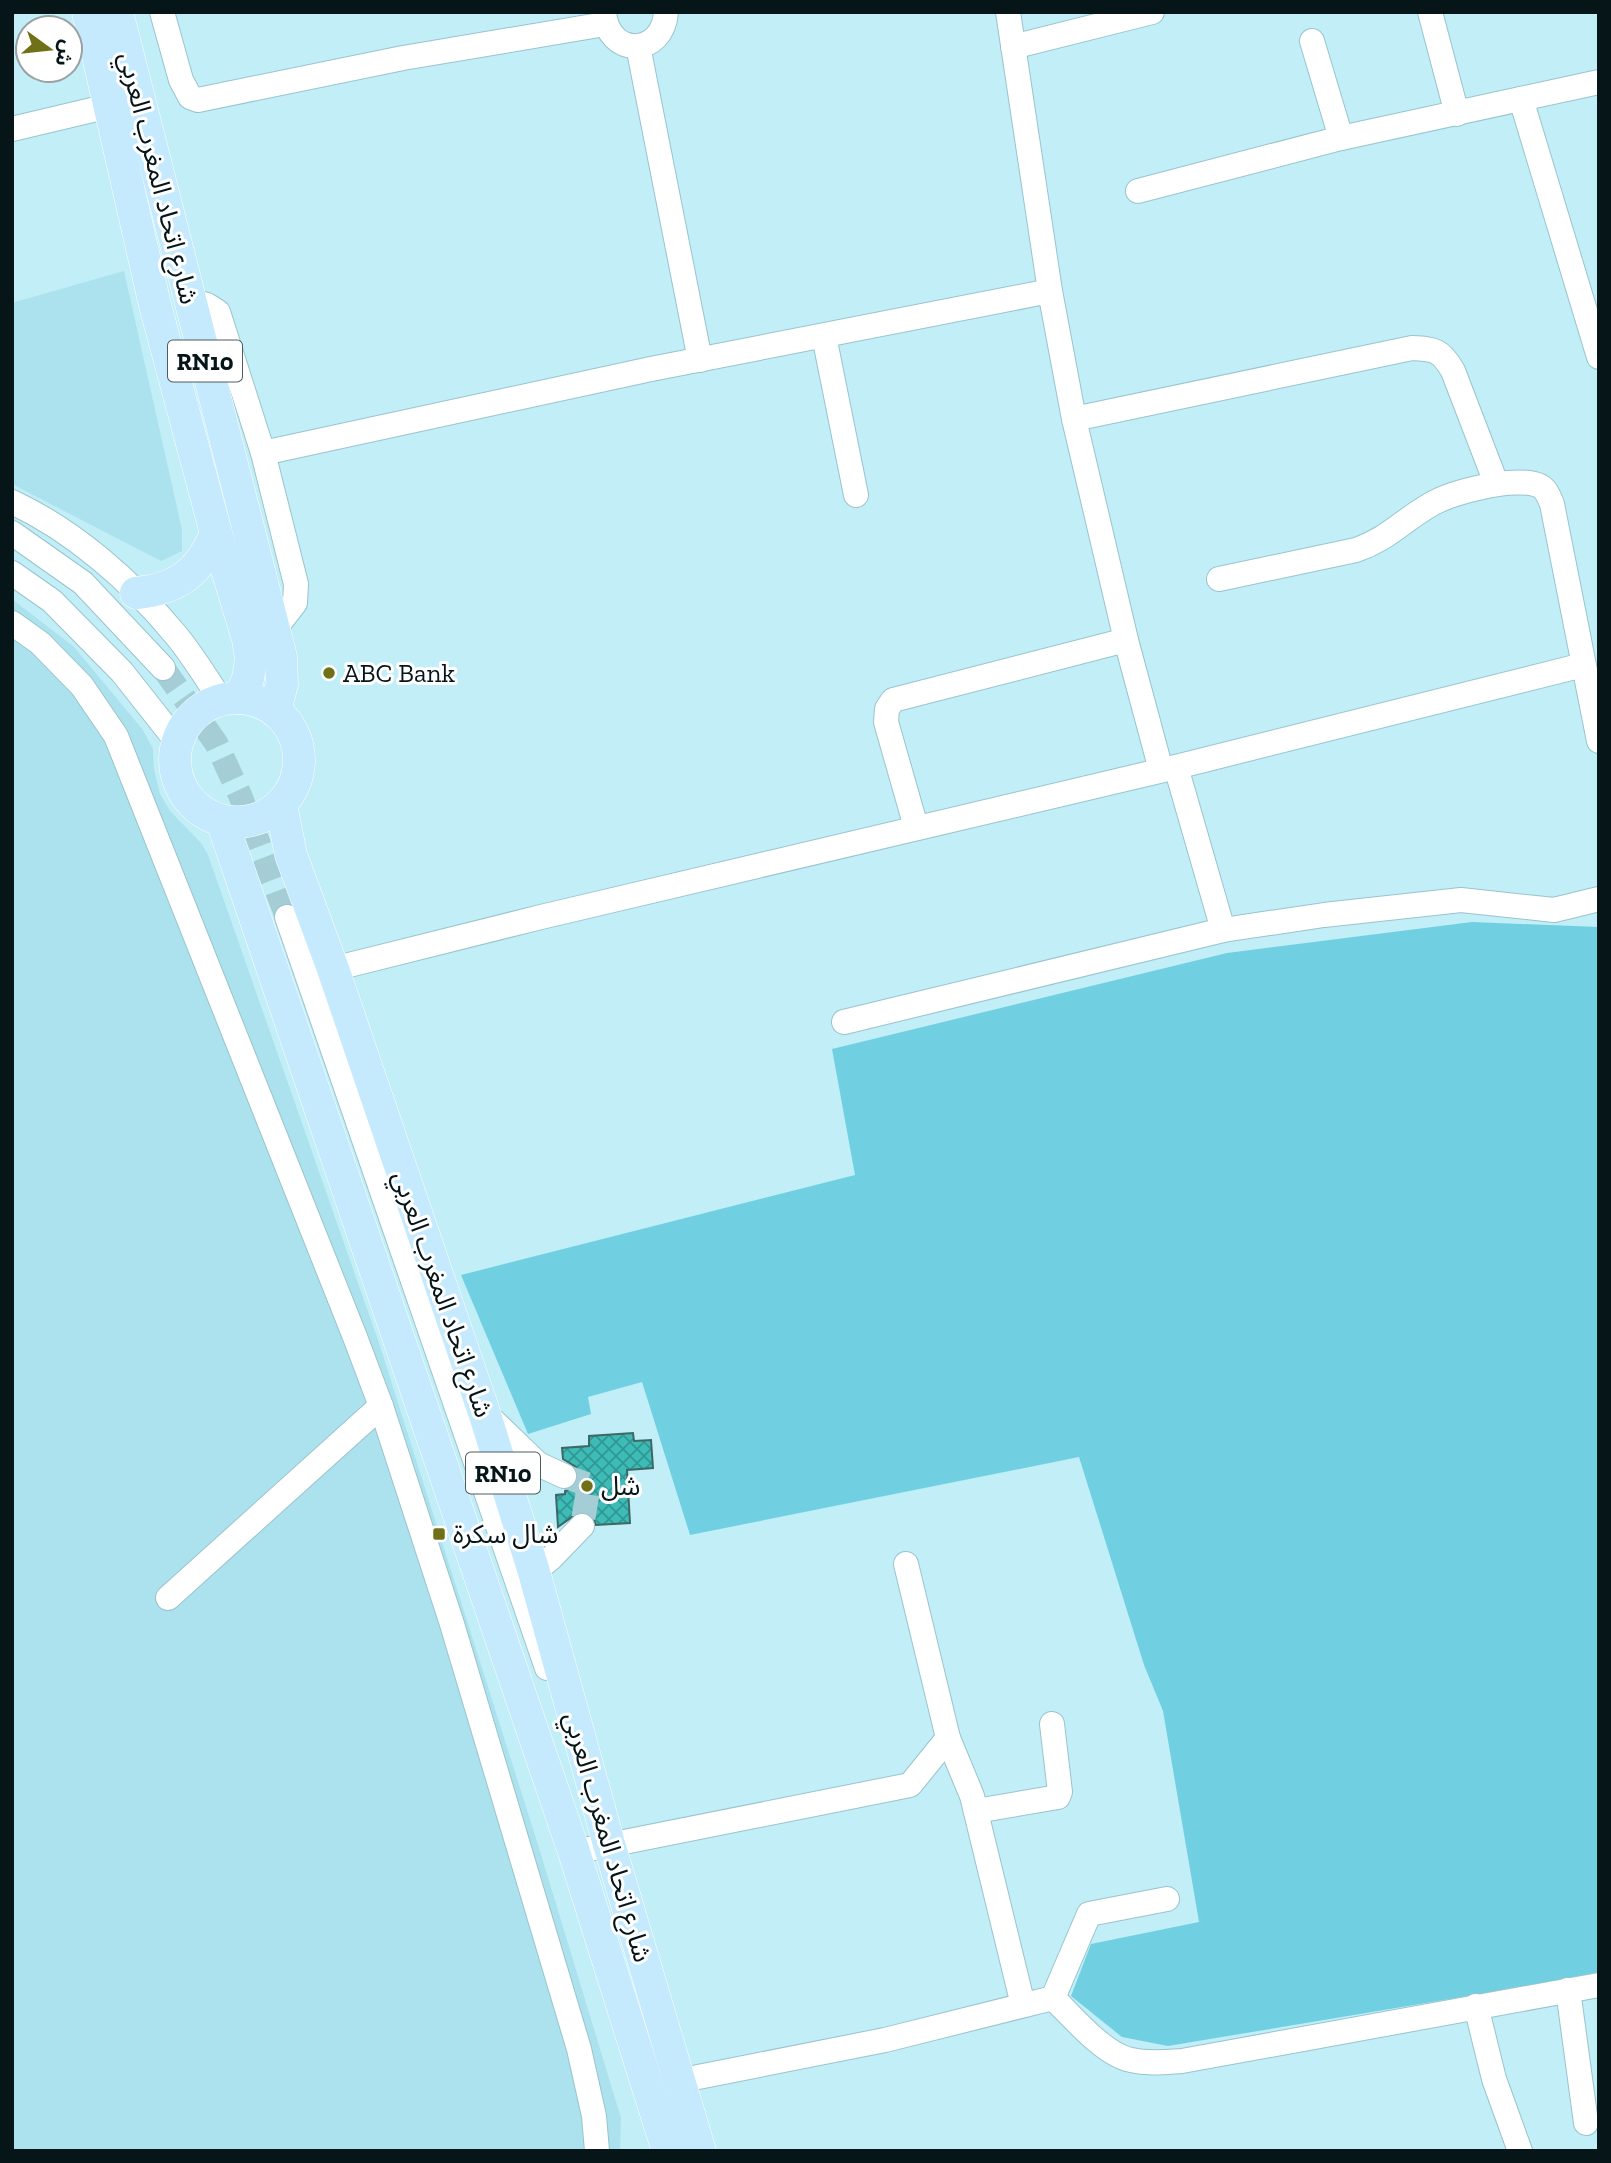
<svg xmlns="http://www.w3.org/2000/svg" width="1611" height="2163" viewBox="0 0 1611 2163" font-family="'Zilla Slab','Noto Sans Arabic',serif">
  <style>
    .built { fill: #ace2ed }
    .grass { fill: #70d0e2 }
    .building { fill: url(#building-cross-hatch); stroke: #3e6866; stroke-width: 2 }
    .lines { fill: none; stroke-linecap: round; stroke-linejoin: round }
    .minor-tunnel { stroke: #a5cdd6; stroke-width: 24; stroke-dasharray: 24 12; stroke-linecap: butt }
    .minor-casing { stroke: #99c4cd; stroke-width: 26 }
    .major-casing { stroke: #fff; stroke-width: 33 }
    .minor { stroke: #fff; stroke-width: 24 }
    .major { stroke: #c5e9fd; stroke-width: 32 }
    .poi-dot { fill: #707116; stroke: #fff; stroke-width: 2.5 }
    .labels { text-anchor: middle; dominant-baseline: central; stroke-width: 6; stroke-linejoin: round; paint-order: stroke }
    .shield { fill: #fff; stroke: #505b5d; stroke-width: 2 }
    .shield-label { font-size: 24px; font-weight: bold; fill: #051518 }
    .street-label { font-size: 26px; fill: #051518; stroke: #fff }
    .poi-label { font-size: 26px; fill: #051518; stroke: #fff; text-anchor: start }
  </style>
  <defs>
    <pattern id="building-cross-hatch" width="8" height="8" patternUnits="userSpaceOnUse" patternTransform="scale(1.75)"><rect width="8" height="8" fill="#3dbbb6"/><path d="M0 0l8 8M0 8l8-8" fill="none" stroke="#319793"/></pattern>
  </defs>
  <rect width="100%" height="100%" fill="#c1eef7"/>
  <g class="built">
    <polygon points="124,271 182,530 182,551 161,561 12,484 12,303"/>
    <polygon points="12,599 74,647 143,730 153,749 154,770 160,794 170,811 201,843 208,855 379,1343 539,1848 621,2118 620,2151 12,2151"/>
  </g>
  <polygon class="grass" points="1472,922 1599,927 1599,1974 1168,2046 1122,2037 1071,1996 1091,1944 1199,1922 1163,1711 1144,1665 1079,1457 690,1535 642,1382 588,1397 591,1414 528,1434 461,1275 855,1175 832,1049 1227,953"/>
  <polygon class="building" points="633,1433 634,1441 651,1440 653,1468 627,1470 630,1523 596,1525 592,1515 579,1512 558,1527 556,1495 565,1494 565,1491 573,1488 579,1475 576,1467 563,1459 562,1448 589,1446 589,1436"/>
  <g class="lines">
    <g class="minor-tunnel">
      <polyline points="163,668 216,743 240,795 287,917"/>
      <polyline points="564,1476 589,1485 582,1526"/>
    </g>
    <defs>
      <g id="minor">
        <polyline points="162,12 181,80 190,97 198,100 403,58 605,24"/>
        <path d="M604,12C608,58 663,57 666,12"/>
        <polyline points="1008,12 1050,291 1074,419 1126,640 1161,770"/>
        <polyline points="1430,12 1457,114"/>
        <polyline points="1312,41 1341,138"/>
        <polyline points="638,46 700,360"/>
        <polyline points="1013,47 1152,12"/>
        <polyline points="1521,99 1599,357"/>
        <polyline points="12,129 109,106"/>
        <polyline points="1138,191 1341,138 1599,82"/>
        <polyline points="189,300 207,305 218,312 263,453 296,584 295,603 274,630"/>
        <polyline points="824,336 856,495"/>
        <path d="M1074,419L1412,348C1435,349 1441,350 1453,371L1496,483"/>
        <polyline points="263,453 651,369 1050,291"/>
        <path d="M12,502C74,531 131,581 175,634C192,654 206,678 221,700"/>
        <polyline points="12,533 83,583 163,668"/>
        <polyline points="12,573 52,601 122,672 178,743"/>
        <path d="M1219,579L1356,550C1388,539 1402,521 1430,505C1451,492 1517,475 1540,486C1547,490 1549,497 1552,504L1599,741"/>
        <polyline points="12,623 40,643 82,686 116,736 355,1337 381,1406 452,1624 579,2049 594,2116 597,2151"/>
        <polyline points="1176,767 1223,930"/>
        <polyline points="916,827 886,722 887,709 893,700 1126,640"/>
        <polyline points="287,917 547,1668"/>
        <polyline points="333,969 541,917 1176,767 1583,665"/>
        <polyline points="844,1022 1223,930 1324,915 1461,900 1554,910 1599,899"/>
        <polyline points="484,1412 538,1464 564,1476"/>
        <polyline points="534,1572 551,1558 582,1526"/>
        <polyline points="168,1598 381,1406"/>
        <polyline points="948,1738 972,1796 1023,2005"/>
        <polyline points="976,1811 1058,1797 1060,1792 1052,1724"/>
        <polyline points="574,1852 910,1785 948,1738 906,1564"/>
        <polyline points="1568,1990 1586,2123"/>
        <path d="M1053,1998C1073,2017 1104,2055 1131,2060C1148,2064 1165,2062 1182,2061L1599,1985"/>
        <polyline points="1053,1998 1089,1914 1167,1899"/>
        <polyline points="1476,2006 1494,2079 1520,2151"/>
        <polyline points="678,2081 885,2040 1053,1998"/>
      </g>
      <g id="major">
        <polyline points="88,12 155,305 216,533 248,639 251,659 248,679 239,698"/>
        <polyline points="117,12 281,657 282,684 275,711"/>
        <path d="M136,593C178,589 200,572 216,533"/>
        <circle cx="237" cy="760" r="62"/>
        <polyline points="281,805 291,855 333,969 484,1412 534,1572 609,1844 700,2151"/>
        <polyline points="222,821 574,1852 668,2151"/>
      </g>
    </defs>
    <use href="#minor" class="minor-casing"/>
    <use href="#major" class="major-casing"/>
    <use href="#minor" class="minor"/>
    <use href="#major" class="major"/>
  </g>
  <g class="poi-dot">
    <circle cx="329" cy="673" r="7"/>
    <circle cx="587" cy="1486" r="7"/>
    <rect x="432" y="1527" width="14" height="14" rx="3.5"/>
  </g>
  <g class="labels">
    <g class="shield">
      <rect x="168" y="340.5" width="74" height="41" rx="5"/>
      <rect x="466" y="1452.5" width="74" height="41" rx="5"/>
    </g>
    <g class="shield-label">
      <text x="205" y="361">RN10</text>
      <text x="503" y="1473">RN10</text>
    </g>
    <g class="street-label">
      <text transform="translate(159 178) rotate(76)">شارع اتحاد المغرب العربي</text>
      <text transform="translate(443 1294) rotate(71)">شارع اتحاد المغرب العربي</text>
      <text transform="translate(608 1837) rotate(74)">شارع اتحاد المغرب العربي</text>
    </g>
    <g class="poi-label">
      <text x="343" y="673">ABC Bank</text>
      <text x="601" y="1486">شل</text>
      <text x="453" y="1534">شال سكرة</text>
    </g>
  </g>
  <rect width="1611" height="2163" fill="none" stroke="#051518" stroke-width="28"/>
  <g transform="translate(49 49) rotate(105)"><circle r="33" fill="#ffffff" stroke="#9ba1a3" stroke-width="2"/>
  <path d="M0-5L12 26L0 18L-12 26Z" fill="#707116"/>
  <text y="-10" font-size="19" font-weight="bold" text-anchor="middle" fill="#051518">ش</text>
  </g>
</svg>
